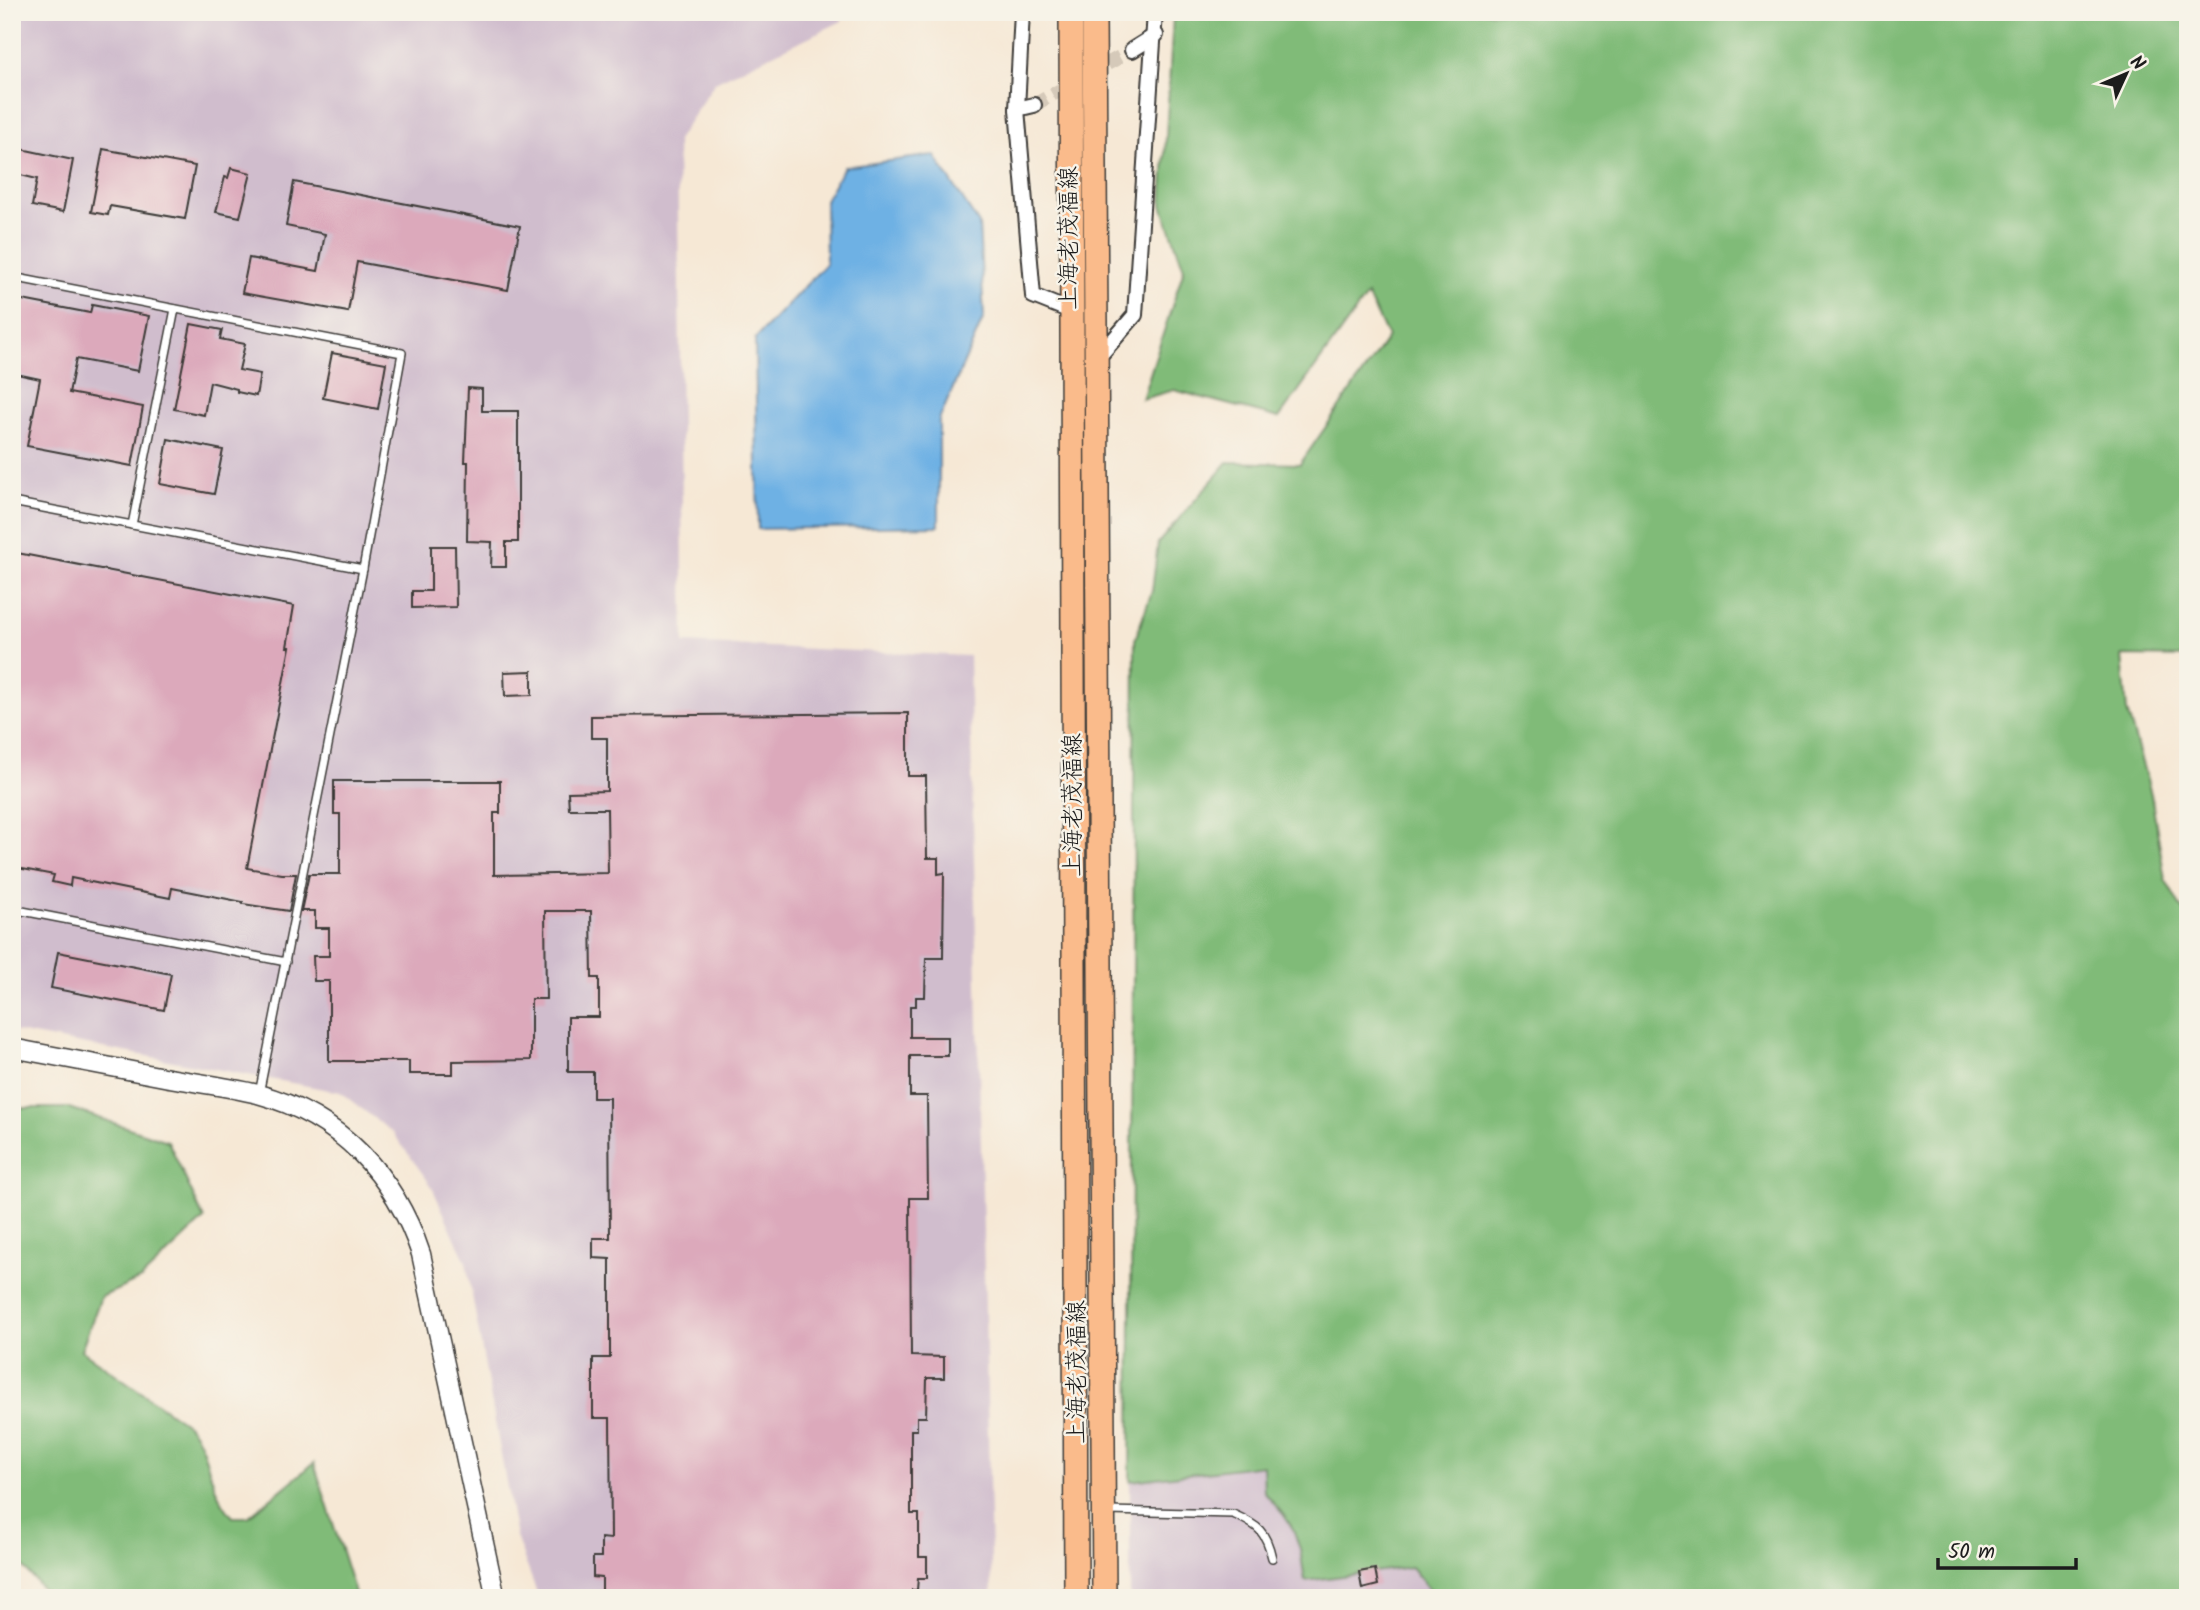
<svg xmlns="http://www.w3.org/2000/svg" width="2200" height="1610" viewBox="0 0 2200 1610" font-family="Kalam,'Klee One',sans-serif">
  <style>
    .industrial { fill: #d0bdcd }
    .forest { fill: #80bb78; stroke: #4e6c4a; stroke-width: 2 }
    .water { fill: #6eb1e4; stroke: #456680; stroke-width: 2 }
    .building { fill: #dca9bb }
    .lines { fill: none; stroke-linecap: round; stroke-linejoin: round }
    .minor-tunnel { stroke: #d5c9b9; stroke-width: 14; stroke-dasharray: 14 7; stroke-linecap: butt }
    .service-casing { stroke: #3d3b38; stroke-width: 10 }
    .minor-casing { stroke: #3d3b38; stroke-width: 18 }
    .tertiary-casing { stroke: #3d3b38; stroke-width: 21 }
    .primary-casing { stroke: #3d3b38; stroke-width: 26 }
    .service { stroke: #fff; stroke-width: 7 }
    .minor { stroke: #fff; stroke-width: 14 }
    .tertiary { stroke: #fff; stroke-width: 18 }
    .primary { stroke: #fabb8b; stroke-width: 23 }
    .labels { text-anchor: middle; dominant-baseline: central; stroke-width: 5; stroke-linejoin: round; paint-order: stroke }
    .street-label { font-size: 24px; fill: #1c1c1c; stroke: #f7f3e8 }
  </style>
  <rect width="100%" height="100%" fill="#f7f3e8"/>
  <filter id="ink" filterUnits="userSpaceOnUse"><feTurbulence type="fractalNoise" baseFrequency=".0143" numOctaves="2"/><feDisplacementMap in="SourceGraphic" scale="14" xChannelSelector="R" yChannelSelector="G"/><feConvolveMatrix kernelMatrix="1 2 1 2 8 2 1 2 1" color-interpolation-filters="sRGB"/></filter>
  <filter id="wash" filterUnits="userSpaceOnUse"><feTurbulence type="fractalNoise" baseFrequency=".00686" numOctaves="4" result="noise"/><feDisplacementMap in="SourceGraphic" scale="28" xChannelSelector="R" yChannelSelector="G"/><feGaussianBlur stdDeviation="1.57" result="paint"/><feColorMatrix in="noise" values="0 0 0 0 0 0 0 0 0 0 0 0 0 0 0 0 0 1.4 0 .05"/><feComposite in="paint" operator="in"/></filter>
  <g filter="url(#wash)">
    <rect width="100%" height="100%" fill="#f6e8d5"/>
    <g class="industrial">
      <polygon points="12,12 842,12 842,21 715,82 677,140 684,643 969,656 992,1598 539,1598 516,1537 466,1262 431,1185 393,1133 340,1092 12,1031"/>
      <polygon points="1263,1465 1264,1492 1283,1514 1293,1529 1300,1549 1305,1581 1411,1567 1436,1598 1130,1598 1130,1481"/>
    </g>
    <g class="forest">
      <polygon points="1176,12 2188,12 2188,657 2122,656 2127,711 2151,794 2165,879 2180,906 2188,915 2188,1598 1436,1598 1411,1567 1305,1581 1300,1549 1293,1529 1283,1514 1264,1492 1263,1465 1130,1481 1135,640 1152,591 1158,543 1228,462 1300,464 1388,337 1367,295 1279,418 1174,390 1142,399 1184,269 1162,205 1173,16"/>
      <path d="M12,1108H69L168,1141L204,1219L141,1279L101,1297L81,1350L188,1425C211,1449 206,1487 233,1517H248L314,1463L356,1596L363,1598H50L12,1554Z"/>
    </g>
    <polygon class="water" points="934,155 979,224 984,317 939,420 939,526 758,529 755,339 826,264 825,200 844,167"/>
    <g id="blocks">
      <g class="building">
        <polygon points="12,147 73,160 63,212 32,206 37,179 12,173"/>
        <polygon points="103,149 195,166 185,219 110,206 108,215 91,212"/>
        <polygon points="231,168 251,173 240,217 216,212 225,177 228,178"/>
        <polygon points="294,182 520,226 508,290 357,262 348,312 242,293 249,258 318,271 325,234 286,226"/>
        <polygon points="12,298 90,313 92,305 149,316 138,371 76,359 69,393 143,407 132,466 27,446 40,379 12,373"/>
        <polygon points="191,324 222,330 220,339 245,344 239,370 260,374 256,396 237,392 237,389 210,382 204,415 174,409"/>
        <polygon points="332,353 386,363 378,409 323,398"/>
        <polygon points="468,388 482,389 482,411 518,411 518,542 506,542 506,567 491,567 492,542 467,541 468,462 465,462"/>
        <polygon points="168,439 223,450 214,494 160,484"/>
        <polygon points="431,546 455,546 456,607 412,608 412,591 431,591"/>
        <polygon points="12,552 294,606 287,647 290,647 247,868 282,874 296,874 289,911 243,904 243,902 172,888 170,898 71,878 70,886 52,882 54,875 12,867"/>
        <polygon points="532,671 532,695 505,696 504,672"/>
        <polygon points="908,713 908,776 926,776 927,858 938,858 938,874 944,873 943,958 926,958 925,997 916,997 916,1006 910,1006 910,1037 948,1037 948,1056 910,1056 910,1096 927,1096 928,1198 910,1198 911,1356 944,1357 944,1378 927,1378 926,1417 917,1417 917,1430 911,1430 911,1514 919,1514 919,1557 927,1557 927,1578 918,1578 917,1590 912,1590 912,1598 602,1598 602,1578 593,1577 593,1557 601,1557 601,1538 611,1539 610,1418 593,1418 593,1358 610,1358 610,1259 593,1258 593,1238 610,1238 609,1098 593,1098 593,1072 568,1072 568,1017 599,1017 599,978 592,978 591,911 545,911 546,999 531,999 531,1060 453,1061 453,1074 409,1074 409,1061 329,1061 329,981 314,981 313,956 329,956 329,928 315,928 315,911 301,911 309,874 340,874 340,814 334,814 334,781 500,781 500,813 494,813 494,875 608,873 607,809 569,809 568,792 607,791 607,738 591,738 591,716"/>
        <polygon points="58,952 171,974 164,1010 51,988"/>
        <polygon points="1375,1569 1378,1585 1362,1589 1359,1572"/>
      </g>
    </g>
  </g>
  <g filter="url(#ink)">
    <use href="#blocks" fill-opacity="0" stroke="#3d3b38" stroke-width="2"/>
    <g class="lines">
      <polyline class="minor-tunnel" points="1034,105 1132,50"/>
      <defs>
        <g id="service">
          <polyline points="12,277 402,353 363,569 259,1094"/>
          <polyline points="12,502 363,569"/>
          <polyline points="132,525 175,309"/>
          <polyline points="12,909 286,962"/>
          <path d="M1108,1511L1233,1514C1258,1525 1266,1531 1272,1558"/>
        </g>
        <g id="minor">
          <polyline points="1022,12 1017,109 1033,296 1073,312"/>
          <polyline points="1132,50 1156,35"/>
          <polyline points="1017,109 1034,105"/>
          <polyline points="1096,360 1135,315 1155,12"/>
        </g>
        <path id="tertiary" d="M12,1048C65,1058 117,1068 169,1078C198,1083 229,1087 258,1094C340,1116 395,1176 421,1254L496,1598"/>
        <g id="primary">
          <polyline points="1071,12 1076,1598"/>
          <polyline points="1094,12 1104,1598"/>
        </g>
      </defs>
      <use href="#service" class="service-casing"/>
      <use href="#minor" class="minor-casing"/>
      <use href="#tertiary" class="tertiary-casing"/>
      <use href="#primary" class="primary-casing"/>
      <use href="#service" class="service"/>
      <use href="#minor" class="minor"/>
      <use href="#tertiary" class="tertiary"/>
      <use href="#primary" class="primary"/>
    </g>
  </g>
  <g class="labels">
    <g class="street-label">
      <text transform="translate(1069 238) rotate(-90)">上海老茂福線</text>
      <text transform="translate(1073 805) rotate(-90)">上海老茂福線</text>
      <text transform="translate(1077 1372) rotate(-90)">上海老茂福線</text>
    </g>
  </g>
  <rect width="2200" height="1610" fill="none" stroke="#f7f3e8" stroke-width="42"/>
  <g transform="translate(2126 74) rotate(46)" stroke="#f7f3e8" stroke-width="5" paint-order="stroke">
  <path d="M0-5L12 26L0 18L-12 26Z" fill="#1c1c1c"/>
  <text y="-10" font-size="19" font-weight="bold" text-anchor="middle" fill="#1c1c1c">N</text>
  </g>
  <path d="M1938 1558v10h138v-10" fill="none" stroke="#1c1c1c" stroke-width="3.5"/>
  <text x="1948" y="1558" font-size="21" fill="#1c1c1c" stroke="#f7f3e8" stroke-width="5" paint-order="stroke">50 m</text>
</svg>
